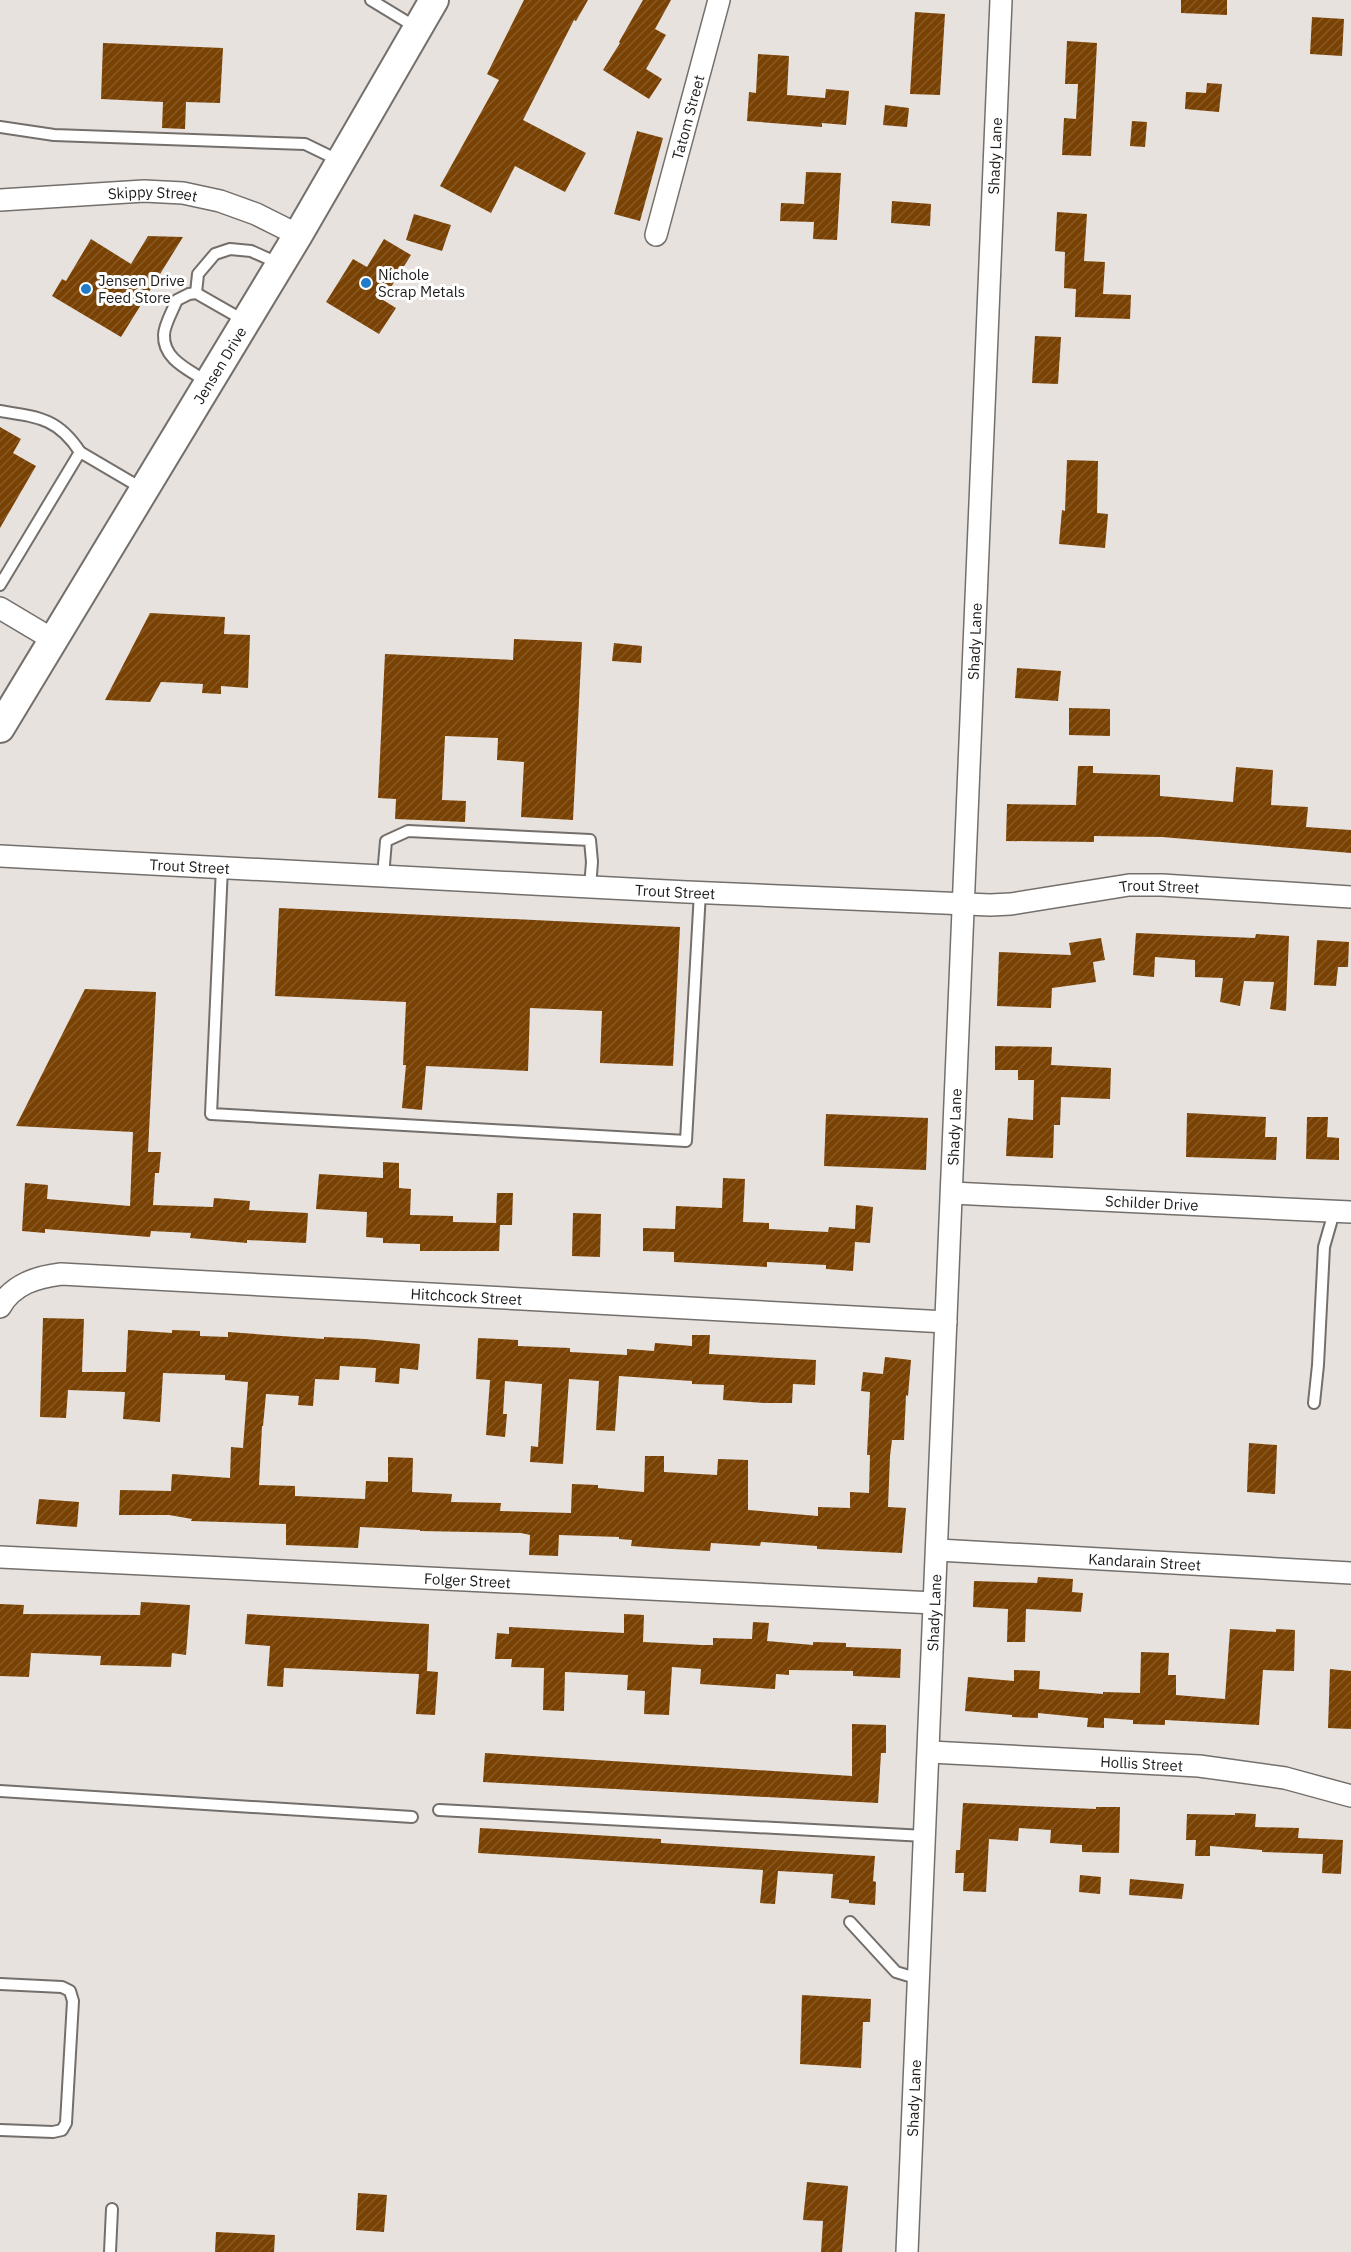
<svg xmlns="http://www.w3.org/2000/svg" width="1351" height="2252" viewBox="0 0 1351 2252" font-family="'IBM Plex Sans',sans-serif">
  <style>
    .building { fill: url(#building-hatch) }
    .lines { fill: none; stroke-linecap: round; stroke-linejoin: round }
    .service-casing { stroke: #746f6b; stroke-width: 14 }
    .minor-casing { stroke: #746f6b; stroke-width: 24 }
    .secondary-casing { stroke: #746f6b; stroke-width: 32 }
    .service { stroke: #fff; stroke-width: 10 }
    .minor { stroke: #fff; stroke-width: 21 }
    .secondary { stroke: #fff; stroke-width: 28 }
    .poi-dot { fill: #207cc9; stroke: #fff; stroke-width: 2 }
    .labels { text-anchor: middle; dominant-baseline: central; stroke-width: 6; stroke-linejoin: round; paint-order: stroke }
    .street-label { font-size: 15px; fill: #1e1c1a; stroke: #fff }
    .poi-label { font-size: 15px; fill: #1e1c1a; stroke: #fff; text-anchor: start }
  </style>
  <defs>
    <pattern id="building-hatch" width="6" height="6" patternUnits="userSpaceOnUse" patternTransform="scale(1.5)"><rect width="6" height="6" fill="#794203"/><path d="M-1 1l2-2M0 6l6-6M5 7l2-2" fill="none" stroke="#865a28"/></pattern>
  </defs>
  <rect width="100%" height="100%" fill="#e8e2de"/>
  <g class="building">
    <polygon points="524,0 588,0 576,21 574,20 523,120 586,153 565,192 515,166 491,213 440,186 499,80 487,74"/>
    <polygon points="643,0 671,0 655,29 666,35 646,69 662,79 649,99 603,70 620,43 619,42"/>
    <polygon points="1181,0 1227,0 1227,15 1181,13"/>
    <polygon points="915,12 945,14 940,95 910,94"/>
    <polygon points="1312,17 1344,19 1342,56 1310,54"/>
    <polygon points="1067,41 1097,43 1091,156 1062,155 1064,118 1076,119 1078,84 1065,84"/>
    <polygon points="103,43 223,48 220,103 186,102 185,129 162,128 163,102 101,99"/>
    <polygon points="758,54 789,56 787,95 825,98 826,89 849,91 846,125 822,123 822,127 747,121 749,92 756,93"/>
    <polygon points="1207,83 1222,84 1219,112 1185,109 1186,92 1206,93"/>
    <polygon points="885,105 909,108 907,127 883,125"/>
    <polygon points="1132,121 1147,122 1145,147 1130,146"/>
    <polygon points="637,131 663,138 640,221 614,214"/>
    <polygon points="806,172 841,173 837,240 813,239 814,222 780,221 781,203 804,204"/>
    <polygon points="892,201 931,204 930,226 891,223"/>
    <polygon points="1057,212 1087,214 1084,261 1105,262 1103,294 1131,295 1130,319 1075,317 1076,289 1064,288 1065,252 1055,251"/>
    <polygon points="414,214 451,225 442,251 406,240"/>
    <polygon points="148,236 183,237 121,337 52,296 62,279 66,281 91,239 131,264"/>
    <polygon points="384,239 411,255 383,300 396,308 379,334 326,302 353,259 367,267"/>
    <polygon points="1035,336 1061,337 1058,384 1032,383"/>
    <polygon points="0,427 21,439 13,453 36,466 0,528"/>
    <polygon points="1067,460 1098,461 1097,513 1108,514 1105,548 1059,544 1062,510 1065,511"/>
    <polygon points="150,613 225,617 224,634 250,635 248,688 221,686 221,694 202,693 203,684 161,682 150,702 105,700"/>
    <polygon points="514,639 582,642 573,820 521,817 524,762 497,760 498,738 445,736 442,800 466,801 465,822 395,819 396,799 378,798 385,654 513,660"/>
    <polygon points="614,643 642,646 641,663 612,661"/>
    <polygon points="1017,668 1061,671 1058,701 1015,698"/>
    <polygon points="1069,708 1110,709 1110,736 1069,735"/>
    <polygon points="1078,766 1093,766 1093,773 1160,775 1160,796 1233,802 1236,767 1273,770 1271,805 1308,807 1306,827 1351,830 1351,853 1162,837 1094,836 1094,842 1006,841 1007,804 1076,805"/>
    <polygon points="279,908 680,927 673,1066 600,1063 602,1011 530,1008 528,1071 426,1066 422,1110 402,1108 406,1065 403,1065 406,1002 275,996"/>
    <polygon points="1136,933 1255,938 1256,934 1289,936 1286,1011 1270,1009 1274,982 1244,981 1240,1006 1220,1002 1223,978 1195,977 1195,960 1155,957 1154,977 1133,975"/>
    <polygon points="1101,938 1105,960 1093,962 1096,982 1052,988 1051,1008 997,1006 999,952 1071,955 1069,943"/>
    <polygon points="1317,940 1349,942 1348,967 1338,967 1336,986 1314,985"/>
    <polygon points="85,989 156,992 148,1152 161,1152 159,1173 155,1173 153,1205 213,1207 214,1198 250,1201 249,1210 308,1213 306,1243 247,1240 247,1243 190,1238 191,1233 151,1231 150,1237 45,1229 45,1233 22,1231 25,1183 48,1185 47,1199 130,1206 133,1132 16,1126"/>
    <polygon points="995,1046 1052,1047 1051,1065 1111,1068 1110,1099 1061,1097 1060,1125 1054,1125 1053,1158 1006,1156 1008,1118 1033,1120 1034,1080 1018,1080 1018,1070 995,1070"/>
    <polygon points="1187,1113 1266,1117 1265,1137 1277,1137 1276,1160 1186,1157"/>
    <polygon points="826,1114 928,1118 926,1170 824,1166"/>
    <polygon points="1307,1117 1328,1117 1327,1137 1339,1138 1339,1160 1306,1159"/>
    <polygon points="383,1162 399,1163 399,1188 411,1189 410,1215 453,1216 453,1222 496,1223 497,1193 513,1193 512,1225 500,1225 499,1251 420,1251 420,1244 383,1243 383,1238 366,1237 367,1212 316,1209 319,1174 383,1178"/>
    <polygon points="723,1178 745,1179 743,1222 769,1223 769,1229 828,1232 829,1227 855,1229 856,1205 873,1207 870,1243 855,1242 853,1271 826,1269 826,1265 767,1262 767,1267 674,1262 674,1252 643,1251 643,1228 675,1229 676,1206 722,1208"/>
    <polygon points="573,1213 601,1214 600,1257 572,1256"/>
    <polygon points="43,1318 84,1319 82,1372 126,1372 128,1330 172,1333 172,1330 200,1331 200,1336 228,1337 228,1332 324,1339 324,1337 365,1339 420,1344 418,1370 400,1368 399,1384 375,1382 376,1368 340,1366 339,1380 315,1379 313,1406 298,1405 299,1396 266,1394 263,1426 262,1426 259,1485 295,1486 295,1496 365,1499 366,1481 388,1482 388,1457 413,1458 412,1492 452,1494 451,1502 501,1503 500,1511 571,1513 572,1484 598,1485 598,1488 644,1492 645,1456 664,1456 664,1472 717,1475 718,1459 748,1460 748,1510 818,1516 818,1507 850,1508 850,1492 869,1493 870,1455 867,1455 870,1392 861,1391 863,1372 883,1374 885,1357 911,1360 908,1396 906,1395 904,1440 892,1440 890,1456 888,1507 906,1508 902,1553 817,1549 817,1546 761,1542 760,1546 711,1543 710,1551 673,1549 631,1546 632,1540 619,1539 619,1537 559,1535 558,1556 529,1555 530,1535 521,1533 420,1531 420,1530 360,1527 358,1548 286,1545 286,1524 191,1521 192,1519 169,1515 119,1515 120,1490 171,1491 172,1474 230,1478 231,1447 243,1448 248,1382 225,1380 225,1375 163,1373 160,1422 123,1419 125,1392 68,1390 66,1418 40,1417"/>
    <polygon points="692,1335 710,1335 709,1354 816,1360 815,1385 793,1384 792,1403 764,1403 723,1400 724,1385 692,1384 692,1381 619,1376 615,1431 596,1430 599,1381 569,1379 563,1464 530,1462 531,1446 538,1447 542,1384 505,1381 503,1414 507,1414 505,1437 486,1435 490,1380 476,1379 478,1338 518,1340 518,1346 570,1348 570,1352 627,1355 627,1349 654,1351 655,1343 692,1346"/>
    <polygon points="1249,1443 1277,1445 1275,1494 1247,1492"/>
    <polygon points="39,1499 79,1502 77,1527 36,1524"/>
    <polygon points="1038,1577 1073,1579 1072,1592 1083,1593 1081,1612 1026,1609 1025,1642 1007,1642 1008,1609 973,1607 974,1581 1037,1583"/>
    <polygon points="141,1602 190,1605 186,1655 172,1653 171,1667 100,1665 101,1656 31,1653 29,1677 0,1676 0,1604 24,1605 23,1614 140,1615"/>
    <polygon points="247,1614 429,1624 427,1671 438,1672 435,1715 416,1714 419,1674 284,1668 283,1687 267,1686 270,1646 245,1644"/>
    <polygon points="624,1614 644,1615 643,1642 702,1645 713,1645 713,1638 752,1639 753,1622 769,1623 767,1641 813,1645 813,1642 846,1643 846,1647 901,1649 900,1678 853,1676 853,1671 789,1670 789,1675 776,1674 775,1689 700,1684 701,1669 672,1667 669,1715 644,1714 645,1691 627,1690 628,1675 565,1672 564,1711 543,1710 544,1668 511,1667 512,1659 495,1659 497,1633 509,1634 509,1627 624,1633"/>
    <polygon points="1230,1629 1276,1632 1276,1629 1295,1630 1294,1671 1263,1670 1259,1725 1165,1720 1165,1725 1133,1724 1133,1720 1104,1718 1104,1728 1087,1727 1088,1718 1038,1713 1038,1718 1012,1717 1012,1715 965,1711 968,1677 1014,1681 1014,1670 1040,1671 1039,1689 1103,1694 1103,1692 1140,1693 1141,1652 1169,1653 1168,1675 1176,1675 1176,1695 1225,1699"/>
    <polygon points="1330,1669 1351,1671 1351,1729 1328,1728"/>
    <polygon points="852,1724 886,1725 886,1753 881,1753 878,1803 483,1782 485,1753 852,1776"/>
    <polygon points="963,1803 1096,1809 1096,1807 1120,1807 1119,1853 1082,1852 1082,1845 1050,1843 1051,1830 1019,1828 1018,1841 989,1839 986,1892 963,1891 964,1873 955,1873 956,1850 960,1850"/>
    <polygon points="1235,1813 1256,1814 1255,1827 1299,1828 1298,1838 1343,1840 1341,1874 1322,1873 1323,1854 1262,1852 1262,1850 1210,1846 1210,1856 1195,1856 1196,1840 1186,1840 1187,1814 1235,1815"/>
    <polygon points="480,1828 661,1839 661,1843 875,1856 873,1881 876,1882 875,1905 849,1903 849,1900 831,1898 833,1874 778,1871 775,1904 760,1903 763,1870 478,1853"/>
    <polygon points="1080,1875 1101,1877 1100,1894 1079,1892"/>
    <polygon points="1130,1879 1184,1884 1182,1899 1129,1895"/>
    <polygon points="802,1995 871,1999 870,2022 863,2022 861,2068 800,2064"/>
    <polygon points="807,2182 848,2186 842,2252 821,2252 823,2221 803,2220"/>
    <polygon points="358,2193 387,2195 384,2232 356,2230"/>
    <polygon points="216,2232 275,2235 274,2252 215,2252"/>
  </g>
  <g class="lines">
    <defs>
      <g id="service">
        <polyline points="371,0 417,28"/>
        <polyline points="0,127 54,135 305,144 340,161"/>
        <polyline points="196,293 198,274 215,254 230,249 251,251 280,264"/>
        <path d="M207,382C190,370 163,360 164,335C164,325 173,310 177,300L189,294L196,293L245,321"/>
        <path d="M0,411C38,417 58,418 80,452"/>
        <polyline points="0,585 80,452 143,489"/>
        <polyline points="222,867 211,1114 686,1141 700,892"/>
        <polyline points="383,876 386,841 408,831 590,840 592,862 590,887"/>
        <polyline points="1314,1403 1318,1365 1324,1247 1334,1212"/>
        <polyline points="0,1791 412,1817"/>
        <polyline points="439,1810 925,1836"/>
        <polyline points="850,1922 896,1972 919,1979"/>
        <polyline points="0,1984 62,1987 70,1991 73,2001 66,2123 62,2130 53,2132 0,2130"/>
        <polyline points="110,2252 112,2209"/>
      </g>
      <g id="minor">
        <path id="s1" d="M0,200L144,191L183,193L220,201L256,214L298,235"/>
        <path id="s2" d="M656,235L719,0"/>
        <polyline points="0,608 52,639"/>
        <path id="s3" d="M0,856L687,892L990,905L1011,904L1129,885H1162L1351,897"/>
        <path id="s4" d="M952,1193L1351,1212"/>
        <path id="s5" d="M0,1307C13,1284 37,1277 61,1274L946,1322"/>
        <path id="s6" d="M938,1550L1351,1573"/>
        <path id="s7" d="M0,1557L934,1603"/>
        <path id="s8" d="M930,1752L1199,1766L1285,1778L1351,1796"/>
        <path id="s9" d="M907,2252L1001,0"/>
      </g>
      <g id="secondary">
        <path id="s10" d="M0,728L298,235L434,0"/>
      </g>
    </defs>
    <use href="#service" class="service-casing"/>
    <use href="#minor" class="minor-casing"/>
    <use href="#secondary" class="secondary-casing"/>
    <use href="#service" class="service"/>
    <use href="#minor" class="minor"/>
    <use href="#secondary" class="secondary"/>
  </g>
  <g class="poi-dot">
    <circle cx="366" cy="283" r="6"/>
    <circle cx="86" cy="289" r="6"/>
  </g>
  <g class="labels">
    <g class="street-label">
      <text stroke="none"><textPath href="#s2" startOffset="122">Tatom Street</textPath></text>
      <text stroke="none"><textPath href="#s9" startOffset="2098">Shady Lane</textPath></text>
      <text stroke="none"><textPath href="#s1" startOffset="153">Skippy Street</textPath></text>
      <text stroke="none"><textPath href="#s10" startOffset="424">Jensen Drive</textPath></text>
      <text stroke="none"><textPath href="#s9" startOffset="1612">Shady Lane</textPath></text>
      <text stroke="none"><textPath href="#s3" startOffset="190">Trout Street</textPath></text>
      <text stroke="none"><textPath href="#s3" startOffset="1162">Trout Street</textPath></text>
      <text stroke="none"><textPath href="#s3" startOffset="676">Trout Street</textPath></text>
      <text stroke="none"><textPath href="#s9" startOffset="1126">Shady Lane</textPath></text>
      <text stroke="none"><textPath href="#s4" startOffset="200">Schilder Drive</textPath></text>
      <text stroke="none"><textPath href="#s5" startOffset="478">Hitchcock Street</textPath></text>
      <text stroke="none"><textPath href="#s6" startOffset="207">Kandarain Street</textPath></text>
      <text stroke="none"><textPath href="#s7" startOffset="468">Folger Street</textPath></text>
      <text stroke="none"><textPath href="#s9" startOffset="640">Shady Lane</textPath></text>
      <text stroke="none"><textPath href="#s8" startOffset="212">Hollis Street</textPath></text>
      <text stroke="none"><textPath href="#s9" startOffset="154">Shady Lane</textPath></text>
    </g>
    <g class="poi-label">
      <text x="378" y="274">Nichole<tspan x="378" dy="17">Scrap Metals</tspan></text>
      <text x="98" y="280">Jensen Drive<tspan x="98" dy="17">Feed Store</tspan></text>
    </g>
  </g>
</svg>
